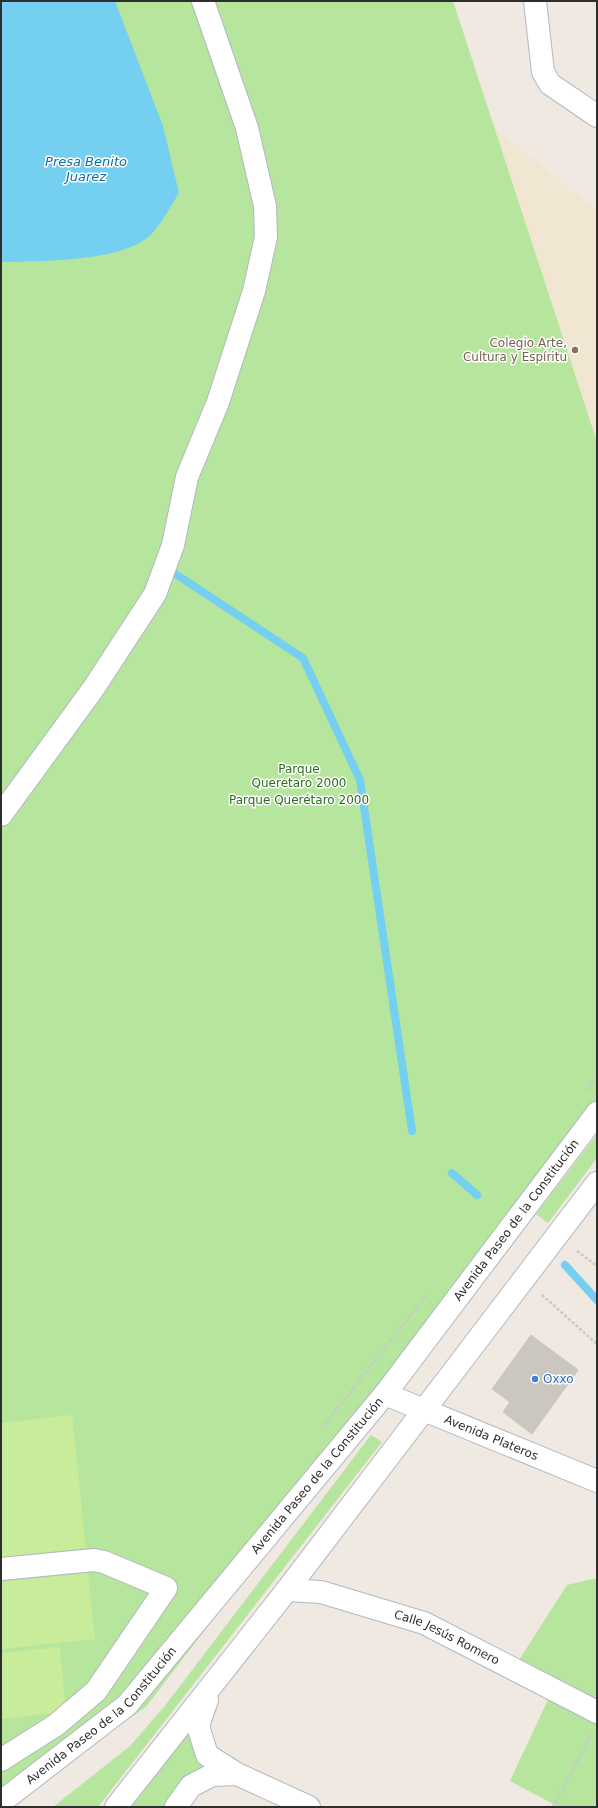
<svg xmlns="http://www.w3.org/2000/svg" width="598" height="1808" viewBox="0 0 598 1808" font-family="'DejaVu Sans',sans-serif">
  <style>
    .education { fill: #f0e6d1 }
    .green { fill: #b6e59e }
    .pitch { fill: #c9ec9a }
    .water { fill: #75cff0 }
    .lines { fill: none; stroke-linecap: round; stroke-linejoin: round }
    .stream { stroke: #75cff0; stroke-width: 8 }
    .building { fill: #cbc7bf; stroke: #cbc5ba }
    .minor-casing { stroke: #b4b7c1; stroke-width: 24 }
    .path { stroke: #c9c9c9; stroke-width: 2.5; stroke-dasharray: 3 2; stroke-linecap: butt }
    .minor { stroke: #fff; stroke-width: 22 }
    .education-dot { fill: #8d6e63; stroke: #fff; stroke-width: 1.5 }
    .shop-dot { fill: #3f7fe0; stroke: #fff; stroke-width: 1.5 }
    .labels { text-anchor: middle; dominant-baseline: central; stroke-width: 3; stroke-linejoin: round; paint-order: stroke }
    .education-label { font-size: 12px; fill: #785e54; stroke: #fff; text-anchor: end }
    .park-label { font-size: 12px; fill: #2c6e1b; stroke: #fff }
    .street-label { font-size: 12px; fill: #2e2e2e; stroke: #fff }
    .shop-label { font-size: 12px; fill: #366cbe; stroke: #fff; text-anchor: start }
    .water-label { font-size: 13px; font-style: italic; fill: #0d6fa3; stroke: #fff }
  </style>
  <rect width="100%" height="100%" fill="#efe9e1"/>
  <polygon class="education" points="478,114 597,211 597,489"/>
  <g class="green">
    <polygon points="1,1 453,1 597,442 597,1111 385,1394 146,1707 1,1807"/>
    <polygon points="597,1134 597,1158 548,1223 536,1214"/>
    <polygon points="371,1435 382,1442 98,1807 53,1807 130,1746 164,1707"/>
    <polygon points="597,1578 597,1807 559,1807 510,1781 553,1689 514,1668 567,1585"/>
    <polygon points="211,1687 198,1726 212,1775 176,1807 116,1807"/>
  </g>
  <g class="pitch">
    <polygon points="72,1415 86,1548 1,1557 1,1423"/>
    <polygon points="88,1573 95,1639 1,1649 1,1582"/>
    <polygon points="60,1647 66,1712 1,1719 1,1653"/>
  </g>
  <path class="water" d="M1,1H115L163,126L179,193C172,204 158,230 147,238C115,262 41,261 1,262Z"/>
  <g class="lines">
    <g class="stream">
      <polyline points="171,571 303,658 360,780 412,1131"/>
      <polyline points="452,1173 477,1195"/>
      <polyline points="565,1265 597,1300"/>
    </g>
  </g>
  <polygon class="building" points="531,1335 578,1370 532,1434 503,1412 510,1402 492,1389"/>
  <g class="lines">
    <defs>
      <g id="minor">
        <polyline points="535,1 543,72 550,84 597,116"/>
        <polyline points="1,815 93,689 155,594 173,545 187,477 218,402 254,291 266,237 265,206 247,128 203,1"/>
        <path id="s1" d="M385,1394L597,1481"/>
        <polyline points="1,1569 94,1560 104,1562 166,1588 96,1691 56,1725 1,1760"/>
        <path id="s2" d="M287,1590L321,1592L424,1623L597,1712"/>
        <polyline points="207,1700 198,1726 207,1755 237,1774 309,1807"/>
        <path id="s3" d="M1,1802L127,1705L385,1394L597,1113"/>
        <polyline points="116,1807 287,1590 597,1183"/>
        <polyline points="176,1807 191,1786 212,1775 237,1774"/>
      </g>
    </defs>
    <use href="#minor" class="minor-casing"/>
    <g class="path">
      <polyline points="586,1091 597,1077"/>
      <polyline points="577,1251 597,1266"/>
      <polyline points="542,1295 597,1344"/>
      <polyline points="322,1428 428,1293"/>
      <polyline points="553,1807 591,1735"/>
    </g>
    <use href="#minor" class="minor"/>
  </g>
  <circle class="education-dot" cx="575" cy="350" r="4"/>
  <circle class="shop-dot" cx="535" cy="1379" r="4"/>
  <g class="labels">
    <g class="education-label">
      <text x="567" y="343">Colegio Arte,<tspan x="567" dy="14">Cultura y Espíritu</tspan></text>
    </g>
    <g class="park-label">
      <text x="299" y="769">Parque<tspan x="299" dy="14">Queretaro 2000</tspan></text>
      <text x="299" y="800">Parque Querétaro 2000</text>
    </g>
    <g class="street-label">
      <text stroke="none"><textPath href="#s3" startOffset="781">Avenida Paseo de la Constitución</textPath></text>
      <text stroke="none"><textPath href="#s1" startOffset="115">Avenida Plateros</textPath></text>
      <text stroke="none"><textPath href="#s3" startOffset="457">Avenida Paseo de la Constitución</textPath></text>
      <text stroke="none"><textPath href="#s2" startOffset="168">Calle Jesús Romero</textPath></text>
      <text stroke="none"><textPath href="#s3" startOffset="133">Avenida Paseo de la Constitución</textPath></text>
    </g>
    <g class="shop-label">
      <text x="543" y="1379">Oxxo</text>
    </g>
    <g class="water-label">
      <text x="86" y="161">Presa Benito<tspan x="86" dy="15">Juarez</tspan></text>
    </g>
  </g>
  <rect width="598" height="1808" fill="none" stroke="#2e2e2e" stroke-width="4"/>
</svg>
